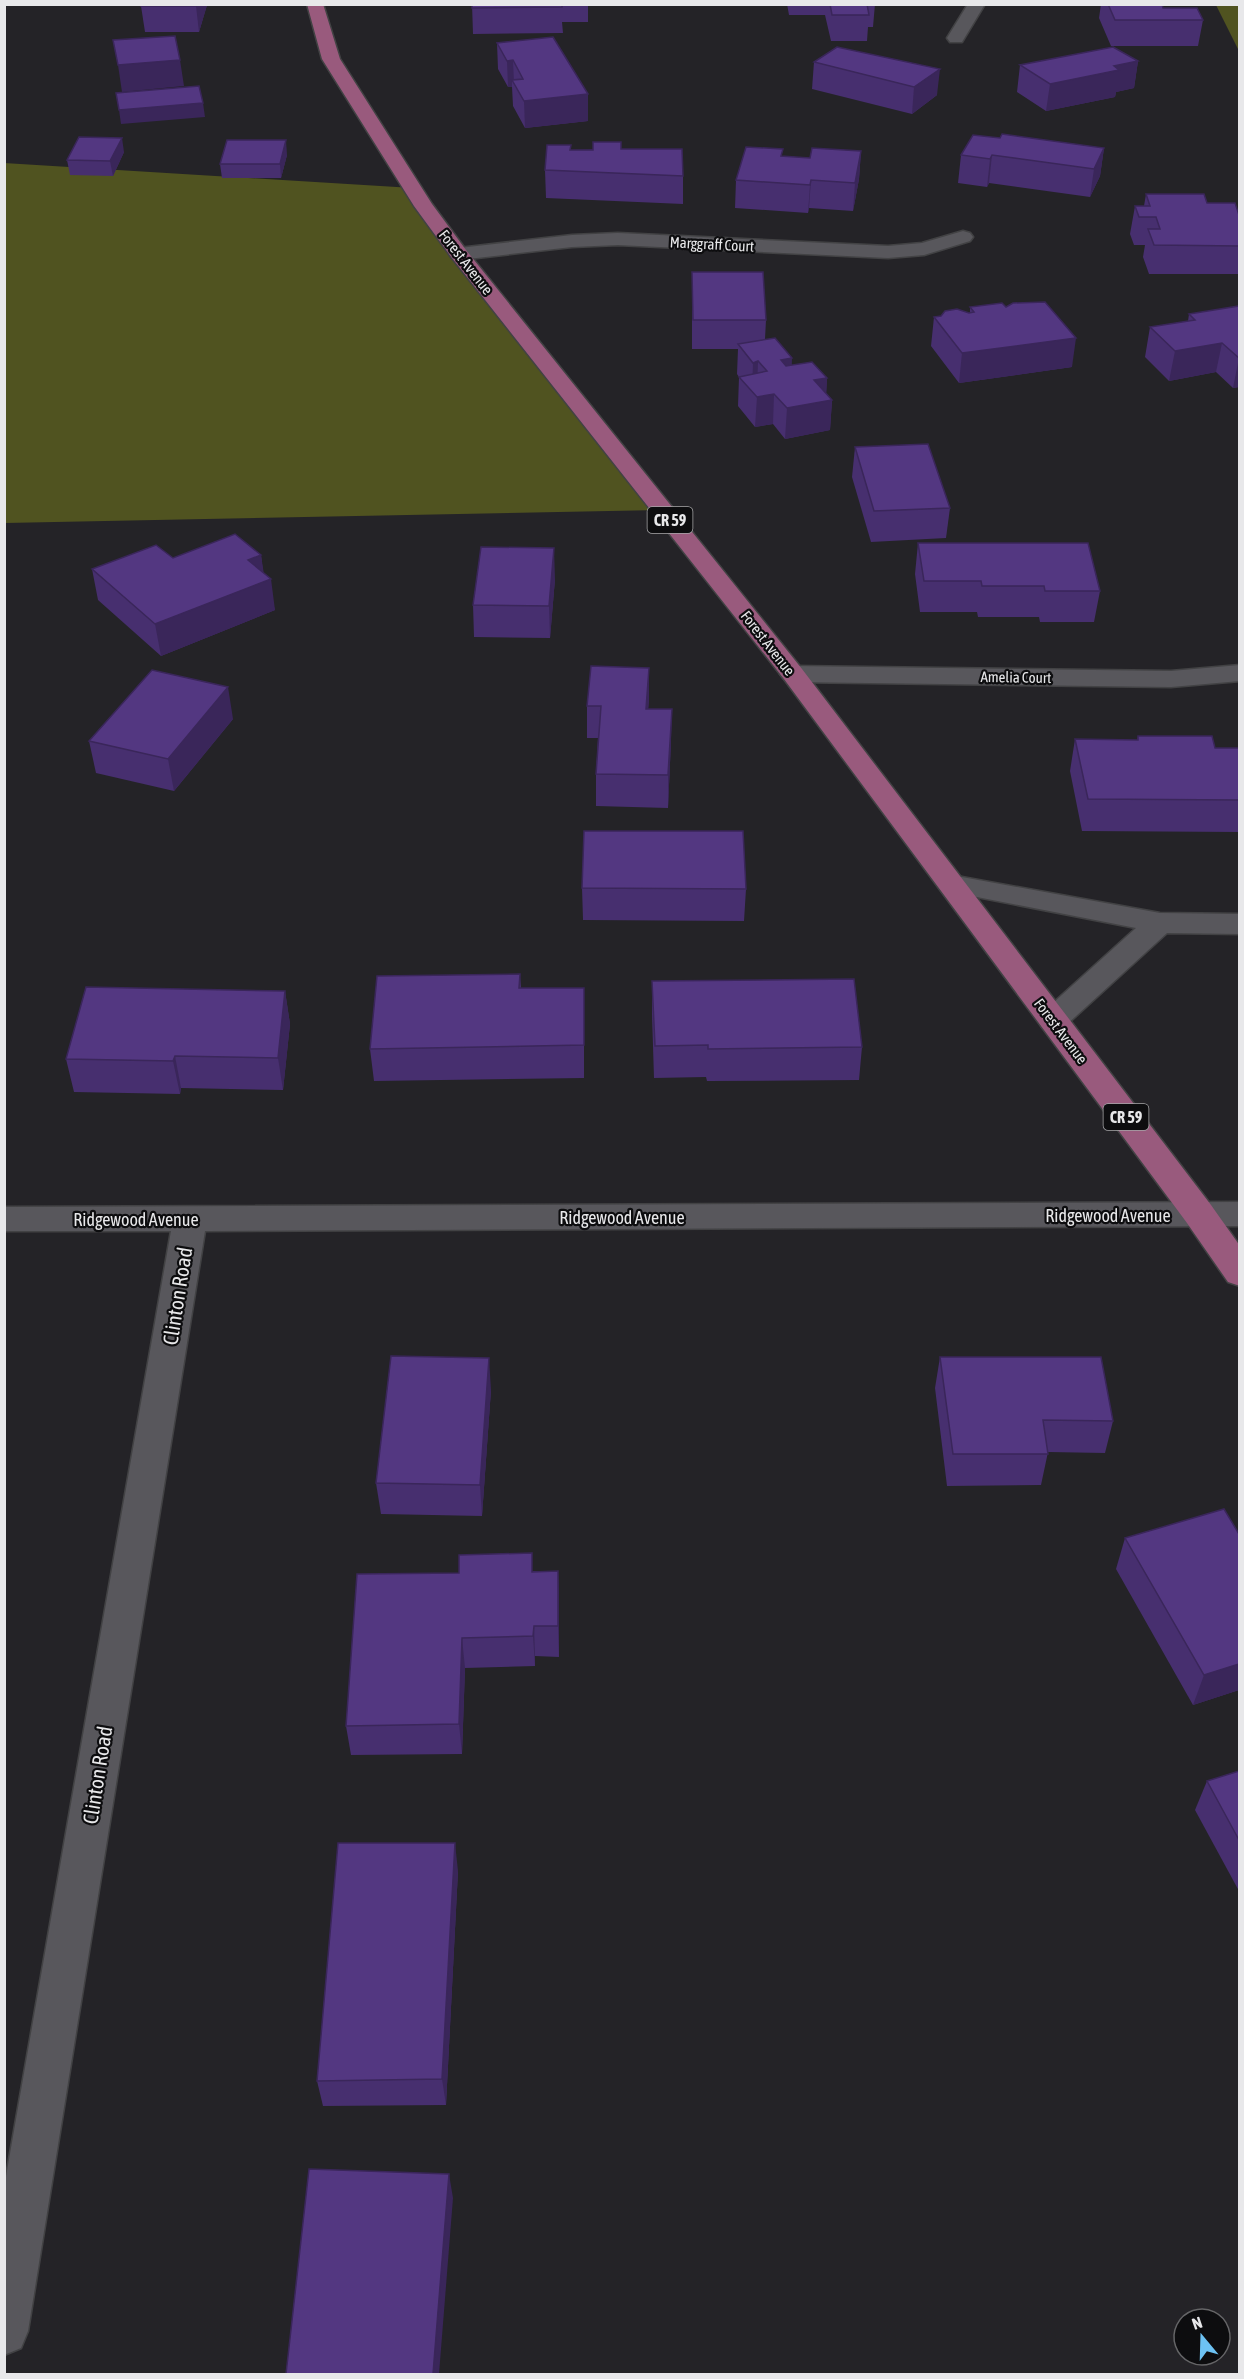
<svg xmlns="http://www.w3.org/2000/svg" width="1244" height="2379" viewBox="0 0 1244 2379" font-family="'Asap Condensed',sans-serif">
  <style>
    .forest { fill: #505320 }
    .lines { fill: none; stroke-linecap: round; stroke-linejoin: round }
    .minor-casing { stroke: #424244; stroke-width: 3 }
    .major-casing { stroke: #424244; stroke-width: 3 }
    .minor { fill: #58575c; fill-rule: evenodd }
    .major { fill: #995a7d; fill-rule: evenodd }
    .wall { fill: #472f6f }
    .shaded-wall { fill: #3a265a }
    .building { fill: #533781; stroke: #3a265a; stroke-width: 1.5 }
    .labels { text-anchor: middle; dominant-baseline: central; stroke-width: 4.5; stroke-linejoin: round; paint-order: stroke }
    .far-street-label { font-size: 15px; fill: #e8e8ea; stroke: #0d0d0f }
    .shield { fill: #0d0d0f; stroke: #a6a6a8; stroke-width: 1.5 }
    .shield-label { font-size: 16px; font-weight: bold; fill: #e8e8ea }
    .street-label { font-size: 18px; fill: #e8e8ea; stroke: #0d0d0f }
    .near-street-label { font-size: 21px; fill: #e8e8ea; stroke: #0d0d0f }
  </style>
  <rect width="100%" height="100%" fill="#242327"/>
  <g class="forest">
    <polygon points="1216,5 1239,5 1239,51"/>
    <polygon points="4,163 413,188 660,510 5,523"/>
  </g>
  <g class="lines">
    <defs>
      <g id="minor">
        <polygon points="968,4 985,4 962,42 950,42 947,38"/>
        <polygon points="963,231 970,233 973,237 970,241 924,255 888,258 618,245 572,247 459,260 452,258 449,254 452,250 459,248 572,235 618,233 888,246 922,243"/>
        <polygon points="1240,665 1240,681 1171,687 793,682 784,679 780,674 784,669 793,666 1171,671"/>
        <polygon points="951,875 1160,913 1240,914 1240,934 1167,933 1064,1027 1053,1030 1042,1027 1038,1020 1042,1013 1136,928 941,890 937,884 941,878"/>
        <polygon points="1240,1202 1240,1226 205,1231 28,2331 21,2348 4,2355 4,2188 171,1231 4,1231 4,1207"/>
      </g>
      <polygon id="major" points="307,4 323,4 340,59 432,204 466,250 802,669 1211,1205 1240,1246 1240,1286 1228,1282 1187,1223 784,679 452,258 414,206 322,59"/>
    </defs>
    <use href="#minor" class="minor-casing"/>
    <use href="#major" class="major-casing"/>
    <use href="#minor" class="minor"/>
    <use href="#major" class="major"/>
  </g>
  <g class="wall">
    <polygon points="472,4 588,4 588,22 562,22 563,33 473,34"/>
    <polygon points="787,4 875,4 873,27 868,27 867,41 831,41 825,15 789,15"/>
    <polygon points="1101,4 1162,4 1163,8 1203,20 1198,46 1111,46 1099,18"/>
    <polygon points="207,5 199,32 145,32 141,6"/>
    <polygon points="497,43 588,94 588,121 525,128 513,106 512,87 508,87 498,69"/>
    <polygon points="837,47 937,95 912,114 812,89 814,62"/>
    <polygon points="1138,61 1134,88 1116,92 1115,97 1046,111 1017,92 1020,65"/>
    <polygon points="1000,138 1104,148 1100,176 1090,197 989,183 987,187 958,183 961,155"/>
    <polygon points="621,149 683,176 683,204 546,198 545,170 571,150"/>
    <polygon points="861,151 859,179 853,211 809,208 808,213 735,208 736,180 783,156 810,158"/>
    <polygon points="124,152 113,176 70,175 67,160"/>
    <polygon points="287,155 281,178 222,178 220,164"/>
    <polygon points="1146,194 1207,203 1239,215 1239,274 1149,274 1143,257 1145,245 1134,245 1130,234 1135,206 1144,206"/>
    <polygon points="692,272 766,320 765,339 792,365 827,378 826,393 832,400 830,430 785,439 773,424 755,427 738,406 739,377 737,374 738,349 692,349"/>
    <polygon points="1239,306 1239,387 1233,388 1216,372 1169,381 1145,357 1150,327 1188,321 1189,314"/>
    <polygon points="970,307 1006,307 1072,367 959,383 931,346 934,317 970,313"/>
    <polygon points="855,447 950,508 946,538 871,542 852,477"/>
    <polygon points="918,543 1100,591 1094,622 1040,622 1039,617 978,617 977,612 920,612 915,574"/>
    <polygon points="261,555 263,572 275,610 161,656 98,600 92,569 173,558"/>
    <polygon points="555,579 550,638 474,637 473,605"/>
    <polygon points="649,699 648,709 671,741 668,808 596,806 596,774 598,738 587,738 587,706"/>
    <polygon points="233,719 174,791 96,773 89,741"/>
    <polygon points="1138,736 1215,748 1239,748 1239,832 1082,831 1070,771 1075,739 1137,740"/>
    <polygon points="582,888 746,889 744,921 583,920"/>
    <polygon points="520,974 521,988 584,988 584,1078 374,1081 370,1049"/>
    <polygon points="652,981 862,1047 859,1080 707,1081 706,1077 654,1078 652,1014"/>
    <polygon points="285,991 290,1024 283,1090 181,1088 180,1094 74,1092 66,1059"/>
    <polygon points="940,1357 1113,1421 1105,1453 1048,1452 1041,1485 947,1486 935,1388"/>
    <polygon points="491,1390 482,1516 381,1514 376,1483"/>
    <polygon points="1125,1538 1239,1690 1193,1705 1116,1569"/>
    <polygon points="533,1571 558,1571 559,1602 559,1657 535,1656 535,1666 465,1668 462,1754 351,1755 346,1726"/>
    <polygon points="1239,1771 1239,1891 1195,1810 1207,1781"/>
    <polygon points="458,1871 446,2105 323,2106 317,2081"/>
  </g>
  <g class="shaded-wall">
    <polygon points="196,4 207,5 199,32 196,6"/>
    <polygon points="180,60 184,86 122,92 118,65"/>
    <polygon points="513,60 514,83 512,80 512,87 508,87 507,61"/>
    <polygon points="1138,61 1134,88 1116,92 1115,97 1046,111 1050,84 1114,66"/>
    <polygon points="940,69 937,95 912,114 914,87"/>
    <polygon points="588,94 588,121 525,128 524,101"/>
    <polygon points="203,103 205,117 121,124 119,110"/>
    <polygon points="122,138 124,152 113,176 110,161"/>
    <polygon points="286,140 287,155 281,178 280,164"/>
    <polygon points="1104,148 1100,176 1090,197 1094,169"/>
    <polygon points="861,151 859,179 853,211 855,183"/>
    <polygon points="992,155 989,183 987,187 990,159"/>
    <polygon points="811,180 809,208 808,213 810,185"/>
    <polygon points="1076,338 1072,367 959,383 962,353"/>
    <polygon points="1222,343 1216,372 1169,381 1175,351"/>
    <polygon points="792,358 791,387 781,360"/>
    <polygon points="1239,358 1239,387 1233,388"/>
    <polygon points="758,361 757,391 752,392 753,363"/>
    <polygon points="827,378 826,401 832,400 830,430 785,439 787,408 814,380"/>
    <polygon points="774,394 773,424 755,427 757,397"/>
    <polygon points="554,548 555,579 550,638 549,606"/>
    <polygon points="261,555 265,581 271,579 275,610 161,656 155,624 248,560"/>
    <polygon points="649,668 649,699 646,741 646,709"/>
    <polygon points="228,687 233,719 174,791 168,759"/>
    <polygon points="672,709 671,741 668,808 668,775"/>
    <polygon points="285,991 290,1024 283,1090 278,1058"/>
    <polygon points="175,1056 181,1088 180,1094 173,1061"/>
    <polygon points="489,1358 491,1390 482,1516 480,1485"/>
    <polygon points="558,1571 559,1602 559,1657 558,1626"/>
    <polygon points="534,1626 535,1656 535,1666 533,1636"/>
    <polygon points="462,1638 465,1668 462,1754 459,1724"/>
    <polygon points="1239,1664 1239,1690 1193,1705 1204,1675"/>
    <polygon points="455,1843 458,1871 446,2105 442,2079"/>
    <polygon points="449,2174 453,2198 439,2374 433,2374"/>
  </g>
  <g class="building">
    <polygon points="142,4 196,4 196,6 141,6"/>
    <polygon points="472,4 562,4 562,7 472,8"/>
    <polygon points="830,4 867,4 869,15 832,15"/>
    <polygon points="1108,4 1162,4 1163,8 1197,8 1203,20 1115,20"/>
    <polygon points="175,36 180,60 118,65 113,40"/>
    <polygon points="553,37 588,94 524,101 512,80 523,79 513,60 507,61 497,43"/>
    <polygon points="837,47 940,69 914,87 814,62"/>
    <polygon points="1113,47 1138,61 1114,66 1119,70 1050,84 1020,65"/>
    <polygon points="199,86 203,103 119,110 116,93"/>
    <polygon points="1002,134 1104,148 1094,169 992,155 990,159 961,155 973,135 1000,138"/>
    <polygon points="79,137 122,138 110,161 67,160"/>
    <polygon points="227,140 286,140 280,164 220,164"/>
    <polygon points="593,142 621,142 621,149 682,149 683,176 545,170 547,145 571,145 570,150 593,150"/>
    <polygon points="746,147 783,149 781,156 810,158 812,148 861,151 855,183 811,180 810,185 736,180"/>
    <polygon points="1146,194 1204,194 1207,203 1235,203 1239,215 1239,246 1154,245 1148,229 1160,229 1156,217 1139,217 1135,206 1150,206"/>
    <polygon points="692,272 763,272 766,320 693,320"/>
    <polygon points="1045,302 1076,338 962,353 934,317 941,316 945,311 957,309 969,313 974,312 970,307 1002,303 1006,307 1013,303"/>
    <polygon points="1239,306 1239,358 1222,343 1175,351 1150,327 1195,320 1189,314"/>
    <polygon points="775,338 792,358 781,360 786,366 812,362 827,378 814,380 832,400 787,408 774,394 757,397 739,377 767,371 758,361 753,363 738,344"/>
    <polygon points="928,444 950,508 874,511 855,447"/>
    <polygon points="235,534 261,555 248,560 271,579 155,624 92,569 156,545 173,558"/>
    <polygon points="918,543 1088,543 1100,591 1045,591 1044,586 982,586 981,581 924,581"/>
    <polygon points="481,547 554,548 549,606 473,605"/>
    <polygon points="591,666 649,668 646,709 672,709 668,775 596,774 601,706 587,706"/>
    <polygon points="152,670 228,687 168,759 89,741"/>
    <polygon points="1138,736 1212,736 1215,748 1239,748 1239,800 1088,799 1075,739 1138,740"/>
    <polygon points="584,831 743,831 746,889 582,888"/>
    <polygon points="520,974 519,988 584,988 584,1045 370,1049 377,976"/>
    <polygon points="854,979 862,1047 708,1049 708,1045 655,1046 652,981"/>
    <polygon points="86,987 285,991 278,1058 175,1056 173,1061 66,1059"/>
    <polygon points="391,1356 489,1358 480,1485 376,1483"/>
    <polygon points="940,1357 1101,1357 1113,1421 1043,1420 1048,1454 953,1454"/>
    <polygon points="1224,1509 1239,1534 1239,1664 1204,1675 1125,1538"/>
    <polygon points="532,1553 532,1572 558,1571 558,1626 534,1626 533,1636 462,1638 459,1724 346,1726 357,1574 459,1573 459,1555"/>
    <polygon points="1239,1771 1239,1840 1207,1781"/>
    <polygon points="338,1843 455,1843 442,2079 317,2081"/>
    <polygon points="309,2169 449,2174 433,2374 286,2374"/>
  </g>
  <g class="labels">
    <g class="far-street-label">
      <text transform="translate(712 244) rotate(3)">Marggraff Court</text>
      <text transform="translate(466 262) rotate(52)">Forest Avenue</text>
      <text transform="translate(768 643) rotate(52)">Forest Avenue</text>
      <text transform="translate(1016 677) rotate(1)">Amelia Court</text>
      <text transform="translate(1061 1031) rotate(53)">Forest Avenue</text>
    </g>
    <g class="shield">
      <rect x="647.5" y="507" width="45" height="26" rx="4.5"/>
      <rect x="1103.5" y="1104" width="45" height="26" rx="4.5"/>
    </g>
    <g class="shield-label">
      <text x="670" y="520">CR 59</text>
      <text x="1126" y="1117">CR 59</text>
    </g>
    <g class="street-label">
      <text x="1108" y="1215">Ridgewood Avenue</text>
      <text x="622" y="1217">Ridgewood Avenue</text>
      <text x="136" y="1219">Ridgewood Avenue</text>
    </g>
    <g class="near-street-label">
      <text transform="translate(177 1296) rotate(-81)">Clinton Road</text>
      <text transform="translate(97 1775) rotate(-81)">Clinton Road</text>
    </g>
  </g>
  <rect width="1244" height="2379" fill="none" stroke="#e8e8ea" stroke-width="12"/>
  <g transform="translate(1202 2337) rotate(341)"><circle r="28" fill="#0d0d0f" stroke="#656567" stroke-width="1.5"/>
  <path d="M0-4.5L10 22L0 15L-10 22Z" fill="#6dc2f3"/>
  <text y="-9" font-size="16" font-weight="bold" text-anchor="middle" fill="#e8e8ea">N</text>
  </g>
</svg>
